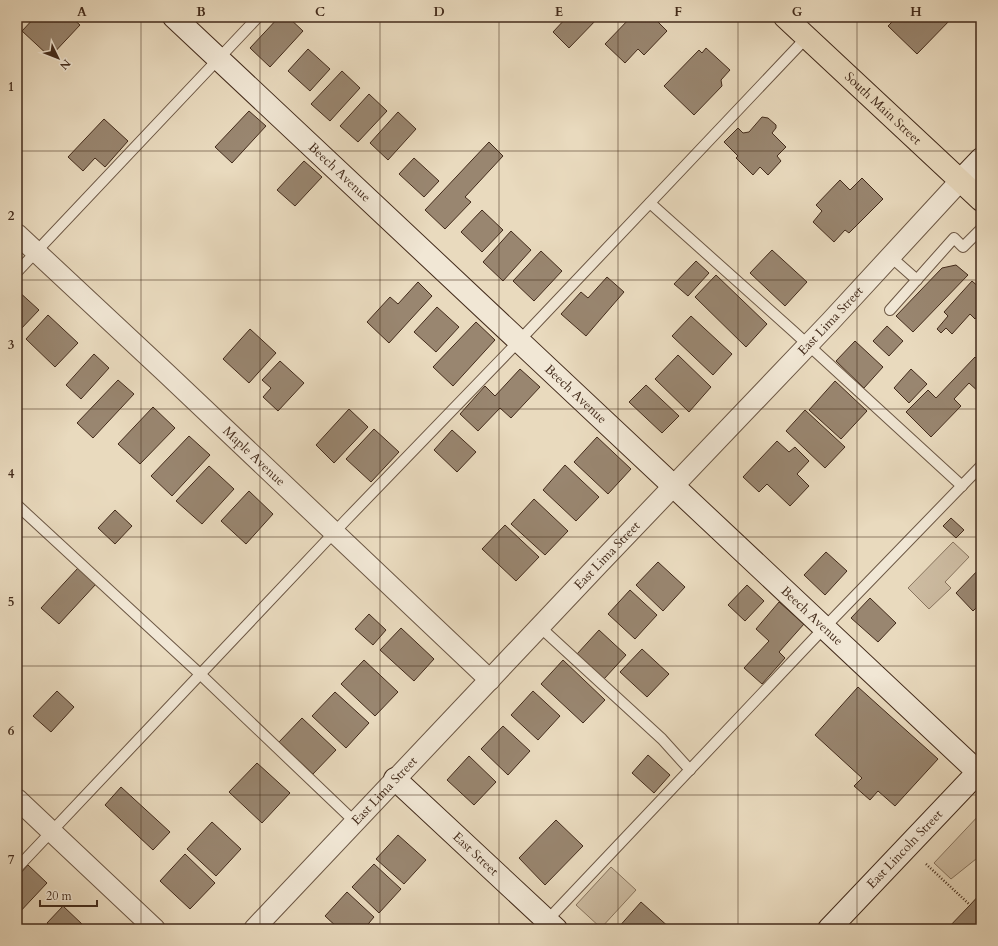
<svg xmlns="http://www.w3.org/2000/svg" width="998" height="946" viewBox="0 0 998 946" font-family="Cardo,serif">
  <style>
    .green { fill: #cdbca2; stroke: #88745e }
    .building { fill: #998670; stroke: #432b1b }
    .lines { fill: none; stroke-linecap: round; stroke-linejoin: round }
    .lane-casing { stroke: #6c5744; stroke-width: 12 }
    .street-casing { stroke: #6c5744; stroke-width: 22 }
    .secondary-casing { stroke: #432b1b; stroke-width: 24 }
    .primary-casing { stroke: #432b1b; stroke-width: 24 }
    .path { stroke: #432b1b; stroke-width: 2.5; stroke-dasharray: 1 2; stroke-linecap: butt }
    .lane { stroke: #f1e7d5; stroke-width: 10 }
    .street { stroke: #f1e7d5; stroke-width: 20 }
    .secondary { stroke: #f1e7d5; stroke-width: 22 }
    .primary { stroke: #e9dabe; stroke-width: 22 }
    .grid { fill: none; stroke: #432b1b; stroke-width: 1; stroke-opacity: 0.55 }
    .labels { text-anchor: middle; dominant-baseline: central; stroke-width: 3; stroke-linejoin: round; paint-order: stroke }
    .street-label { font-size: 13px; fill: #432b1b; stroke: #f1e7d5 }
    .neatline { fill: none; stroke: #432b1b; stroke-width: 1.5 }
    .grid-label { font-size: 13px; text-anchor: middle; font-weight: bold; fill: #432b1b }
  </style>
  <rect width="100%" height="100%" fill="#e9dabe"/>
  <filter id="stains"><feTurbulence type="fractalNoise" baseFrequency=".005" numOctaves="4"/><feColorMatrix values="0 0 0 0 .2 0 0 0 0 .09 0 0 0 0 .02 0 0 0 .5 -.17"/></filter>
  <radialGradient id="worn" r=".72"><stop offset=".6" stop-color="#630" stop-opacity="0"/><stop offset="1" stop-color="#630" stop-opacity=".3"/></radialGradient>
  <g class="green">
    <polygon points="953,542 969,557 945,582 951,588 929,609 908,588"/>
    <polygon points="981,813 981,855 951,879 934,863"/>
    <polygon points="611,867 636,890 601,928 576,905"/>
  </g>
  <g class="building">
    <polygon points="35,17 71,17 80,25 50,57 22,31"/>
    <polygon points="279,17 288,17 303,31 270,67 250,48"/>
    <polygon points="567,17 599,17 569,48 553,32"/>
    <polygon points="631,17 663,17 658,22 667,31 644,55 638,49 625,63 605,44"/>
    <polygon points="897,17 953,17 917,54 888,26"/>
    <polygon points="706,48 730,70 721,80 722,86 694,115 664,86 699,50 702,53"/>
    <polygon points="308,49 330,69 310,91 288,71"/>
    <polygon points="342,71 360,88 330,121 311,104"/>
    <polygon points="369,94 387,111 358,142 340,126"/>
    <polygon points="249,111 266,126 232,163 215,147"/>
    <polygon points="398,112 416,129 388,160 370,143"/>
    <polygon points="762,117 768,118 776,125 776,128 772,133 786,147 777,156 781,161 768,175 760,167 753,175 736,158 738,156 724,142 738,128 743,133 749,132"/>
    <polygon points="104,119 128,141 105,167 95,158 83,171 68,157"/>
    <polygon points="489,142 503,156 465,197 471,202 445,229 425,210"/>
    <polygon points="414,158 439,181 424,197 399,174"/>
    <polygon points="304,161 322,177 295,206 277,190"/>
    <polygon points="862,178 883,199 849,233 845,230 834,242 813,222 822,211 816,205 840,180 850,190"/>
    <polygon points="482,210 503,230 482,252 461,232"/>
    <polygon points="511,231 531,250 503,281 483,262"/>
    <polygon points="772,250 807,282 785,306 750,273"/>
    <polygon points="541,251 562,271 534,301 513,281"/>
    <polygon points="696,261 709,273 688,296 674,284"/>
    <polygon points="956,265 968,275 913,332 896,316 942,268"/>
    <polygon points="716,275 767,324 746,347 695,297"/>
    <polygon points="607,277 624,292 586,336 561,314 581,292 588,298"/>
    <polygon points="972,281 981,289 981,312 975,319 970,314 952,334 946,328 941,333 937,329 948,316 944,312"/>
    <polygon points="418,282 432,296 389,343 367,322 390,297 398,304"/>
    <polygon points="17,290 39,310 19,331 17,329"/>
    <polygon points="437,307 459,327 436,352 414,332"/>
    <polygon points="48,315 78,343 55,367 26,339"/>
    <polygon points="691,316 732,354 713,375 672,336"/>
    <polygon points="476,322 495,340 453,386 433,367"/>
    <polygon points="887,326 903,341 889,356 873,341"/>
    <polygon points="250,329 276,353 249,383 223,359"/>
    <polygon points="855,341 883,367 864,388 836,361"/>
    <polygon points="94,354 109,368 81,399 66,385"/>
    <polygon points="678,355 711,387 689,412 655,379"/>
    <polygon points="975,357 981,363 981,394 969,383 954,399 961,406 931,437 906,412 928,390 936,398"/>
    <polygon points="280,361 304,383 278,411 263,397 271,388 262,380"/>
    <polygon points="520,369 540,387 511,418 500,408 478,431 460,414 485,386 495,396"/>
    <polygon points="911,369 927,384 909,403 894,388"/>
    <polygon points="118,380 134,394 93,438 77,423"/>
    <polygon points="835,381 867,411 841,439 809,410"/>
    <polygon points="646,385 679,416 662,433 629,402"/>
    <polygon points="153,407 175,428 140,464 118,444"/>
    <polygon points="349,409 368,427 334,463 316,445"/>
    <polygon points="805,410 845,447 825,468 786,431"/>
    <polygon points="374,429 399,452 371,482 346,459"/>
    <polygon points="452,430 476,452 457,472 434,450"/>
    <polygon points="189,436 210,455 172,496 151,476"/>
    <polygon points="597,437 631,469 608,494 574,462"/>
    <polygon points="777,441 789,452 795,447 809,461 797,474 809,486 790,506 767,484 759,492 743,477"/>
    <polygon points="565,465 599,497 576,521 543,490"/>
    <polygon points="209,466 234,489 202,524 176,501"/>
    <polygon points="249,491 273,514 246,544 221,521"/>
    <polygon points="534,499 568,531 545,555 511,524"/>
    <polygon points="115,510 132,526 115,544 98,528"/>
    <polygon points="951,518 964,530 956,538 943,526"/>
    <polygon points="505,525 539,557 516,581 482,549"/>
    <polygon points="826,552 847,571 825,595 804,575"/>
    <polygon points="658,562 685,587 663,611 636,585"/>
    <polygon points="981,567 981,603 973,611 956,593"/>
    <polygon points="78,568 96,584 59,624 41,608"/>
    <polygon points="747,585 764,601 745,621 728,605"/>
    <polygon points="630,590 657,615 635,639 608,614"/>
    <polygon points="870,598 896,623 878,642 851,618"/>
    <polygon points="779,602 804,624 779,652 785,658 762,684 744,668 769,641 756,629"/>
    <polygon points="369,614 386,630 373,645 355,629"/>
    <polygon points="401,628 434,659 414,681 380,650"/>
    <polygon points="599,630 626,655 604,679 577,654"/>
    <polygon points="642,649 669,674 647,697 620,672"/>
    <polygon points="364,660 398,692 375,716 341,684"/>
    <polygon points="563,660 605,700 583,723 541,684"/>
    <polygon points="858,687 938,759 895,806 878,791 870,800 854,786 862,778 815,735"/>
    <polygon points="57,691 74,707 51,732 33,716"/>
    <polygon points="533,691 560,716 538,740 511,715"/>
    <polygon points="335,692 369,723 346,748 312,716"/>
    <polygon points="302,718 336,750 313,774 279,742"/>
    <polygon points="503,726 530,751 508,775 481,749"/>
    <polygon points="648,755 670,775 654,793 632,773"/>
    <polygon points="469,756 496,782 474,805 447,780"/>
    <polygon points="257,763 290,793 262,823 229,792"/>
    <polygon points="121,787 170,832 153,850 105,805"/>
    <polygon points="556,820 583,846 545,885 519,858"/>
    <polygon points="212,822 241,849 216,876 187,849"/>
    <polygon points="398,835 426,860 404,884 376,859"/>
    <polygon points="185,854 215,883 190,909 160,881"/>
    <polygon points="374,864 401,889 379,913 352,887"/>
    <polygon points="28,865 47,883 17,915 17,877"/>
    <polygon points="347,892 374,917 364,929 339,929 325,916"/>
    <polygon points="981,893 981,929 947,929 970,905"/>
    <polygon points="641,902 671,929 617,929"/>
    <polygon points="63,906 83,925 79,929 54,929 47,923"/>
  </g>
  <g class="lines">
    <defs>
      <g id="lane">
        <polyline points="650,203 793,331 962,486"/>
        <polyline points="891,257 917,280"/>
        <polyline points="17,272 258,17"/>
        <polyline points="890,310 954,238 963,247 981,229"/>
        <polyline points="17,505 200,674 355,822"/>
        <polyline points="540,627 662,739 690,770"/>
        <polyline points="17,868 346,520 519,341 807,37"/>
        <polyline points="539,929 824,628 981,466"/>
      </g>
      <g id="street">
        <path id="s1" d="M17,234L166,373L490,680"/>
        <polyline points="17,799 155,929"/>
        <path id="s2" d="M254,929L598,565L830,322L960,181"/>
      </g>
      <g id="secondary">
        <path id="s3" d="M174,17L978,772"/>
        <polyline points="960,181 981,159"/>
        <path id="s4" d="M395,779L556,929"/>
        <path id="s5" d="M829,929L981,769"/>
      </g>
      <g id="primary">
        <path id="s6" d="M785,17L981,200"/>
      </g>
    </defs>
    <use href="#lane" class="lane-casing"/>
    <use href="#street" class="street-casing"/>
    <use href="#secondary" class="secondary-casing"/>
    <use href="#primary" class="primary-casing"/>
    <polyline class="path" points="926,864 970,905"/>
    <use href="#lane" class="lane"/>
    <use href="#street" class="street"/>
    <use href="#secondary" class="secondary"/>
    <use href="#primary" class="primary"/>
  </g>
  <path class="grid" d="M141,17V929M260,17V929M380,17V929M499,17V929M618,17V929M738,17V929M857,17V929M17,151H981M17,280H981M17,409H981M17,537H981M17,666H981M17,795H981"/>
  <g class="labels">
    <g class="street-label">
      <text stroke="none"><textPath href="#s6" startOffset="134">South Main Street</textPath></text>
      <text stroke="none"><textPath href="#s3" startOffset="227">Beech Avenue</textPath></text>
      <text stroke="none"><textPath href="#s2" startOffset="838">East Lima Street</textPath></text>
      <text stroke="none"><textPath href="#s3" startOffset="551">Beech Avenue</textPath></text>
      <text stroke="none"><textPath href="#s1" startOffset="325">Maple Avenue</textPath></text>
      <text stroke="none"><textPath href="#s2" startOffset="514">East Lima Street</textPath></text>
      <text stroke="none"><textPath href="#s3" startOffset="875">Beech Avenue</textPath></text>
      <text stroke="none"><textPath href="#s2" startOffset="190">East Lima Street</textPath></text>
      <text stroke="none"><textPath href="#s5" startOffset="110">East Lincoln Street</textPath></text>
      <text stroke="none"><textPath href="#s4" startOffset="110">East Street</textPath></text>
    </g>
  </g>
  <rect width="998" height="946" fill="none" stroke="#e9dabe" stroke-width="44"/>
  <g transform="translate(58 58) rotate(133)" stroke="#f1e7d5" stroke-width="3" paint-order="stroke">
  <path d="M0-3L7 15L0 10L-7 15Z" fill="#432b1b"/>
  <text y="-6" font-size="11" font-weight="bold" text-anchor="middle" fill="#432b1b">N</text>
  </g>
  <path d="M40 900v6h57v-6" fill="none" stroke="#432b1b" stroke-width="2"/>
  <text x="46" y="900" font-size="12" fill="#432b1b" stroke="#f1e7d5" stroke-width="3" paint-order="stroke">20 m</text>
  <rect x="22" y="22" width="954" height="902" class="neatline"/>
  <g class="grid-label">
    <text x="82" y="16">A</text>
    <text x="201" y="16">B</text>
    <text x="320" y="16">C</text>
    <text x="439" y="16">D</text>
    <text x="559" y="16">E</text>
    <text x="678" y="16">F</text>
    <text x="797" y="16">G</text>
    <text x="916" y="16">H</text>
    <text x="11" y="91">1</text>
    <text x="11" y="220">2</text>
    <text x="11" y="349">3</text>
    <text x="11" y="478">4</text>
    <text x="11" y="606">5</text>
    <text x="11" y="735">6</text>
    <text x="11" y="864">7</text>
  </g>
  <rect width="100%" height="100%" filter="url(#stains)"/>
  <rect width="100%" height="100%" fill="url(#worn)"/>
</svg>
